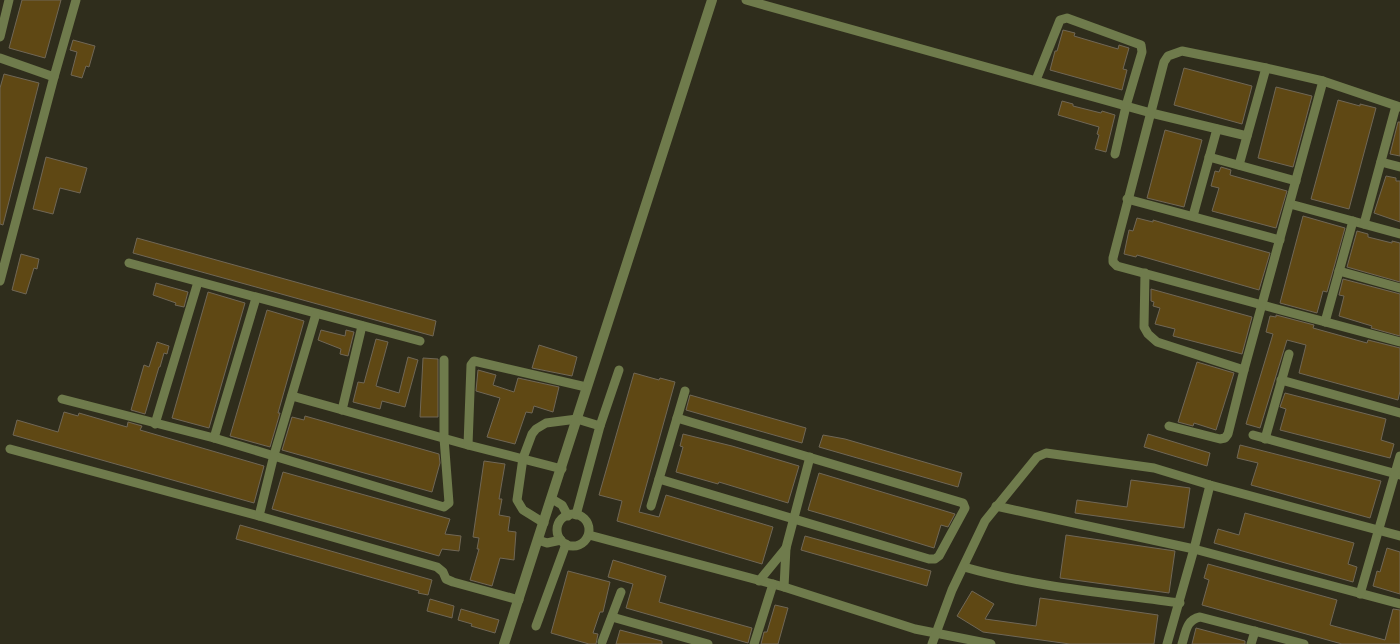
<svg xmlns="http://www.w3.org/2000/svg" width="1400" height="644" viewBox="0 0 1400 644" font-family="Literata,serif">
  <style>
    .building { fill: #5f4814; stroke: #706756 }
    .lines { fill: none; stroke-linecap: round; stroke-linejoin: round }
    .minor { stroke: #6f7b4c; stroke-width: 9 }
    .tertiary { stroke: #6f7b4c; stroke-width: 10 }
  </style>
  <rect width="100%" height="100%" fill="#2f2d1c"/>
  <g class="building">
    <polygon points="22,0 61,0 45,58 9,48"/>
    <polygon points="1063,30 1075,33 1074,36 1118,49 1119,45 1129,48 1123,69 1127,70 1122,90 1050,70 1055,51 1057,51"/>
    <polygon points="73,40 95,46 89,67 86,66 82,78 71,75 77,52 70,50"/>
    <polygon points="1184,68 1252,86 1242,124 1174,105"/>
    <polygon points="4,74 39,83 3,225 0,224 0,88"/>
    <polygon points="1276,87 1312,96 1293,167 1258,158"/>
    <polygon points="1338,100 1360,106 1360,104 1376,108 1349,209 1311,199"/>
    <polygon points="1062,101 1073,104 1073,106 1101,113 1102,111 1115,115 1106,152 1095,149 1099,135 1097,134 1099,127 1058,115"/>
    <polygon points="1398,122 1400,122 1400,156 1390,154"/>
    <polygon points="1165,130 1202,140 1184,207 1147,198"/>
    <polygon points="46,157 87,168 80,193 60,188 53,214 33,209"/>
    <polygon points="1221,167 1231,170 1230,175 1287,191 1276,228 1212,211 1219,188 1211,186 1215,171 1219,172"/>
    <polygon points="1386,176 1396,178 1396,181 1400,181 1400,222 1374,213"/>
    <polygon points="1303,216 1345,228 1327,292 1323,291 1317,313 1280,303"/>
    <polygon points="1137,218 1153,222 1153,220 1163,223 1270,253 1259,290 1137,255 1136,257 1124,254 1129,230 1133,231"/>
    <polygon points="1357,231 1368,234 1368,237 1392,243 1392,241 1400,243 1400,282 1347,267"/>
    <polygon points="137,238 436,321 433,336 133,253"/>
    <polygon points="21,254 39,259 37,269 34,268 26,294 12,290"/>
    <polygon points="1343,279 1400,294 1400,336 1371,328 1372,326 1339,316 1344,296 1339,295"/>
    <polygon points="156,283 188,292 184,307 175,305 176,303 153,295"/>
    <polygon points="1151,289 1252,317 1242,354 1173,336 1175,329 1155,324 1160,308 1153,306 1154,302 1151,301"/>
    <polygon points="208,292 245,303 209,428 172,418"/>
    <polygon points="267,310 304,321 278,413 280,413 270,447 230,436"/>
    <polygon points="1276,315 1314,325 1313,328 1367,343 1368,340 1400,348 1400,391 1398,400 1299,373 1306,345 1287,340 1260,428 1246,424 1273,334 1266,332 1270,316 1276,317"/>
    <polygon points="321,330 345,336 346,330 354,332 348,356 340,354 341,349 318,340"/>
    <polygon points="376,339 388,342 376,386 399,393 408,357 418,360 405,407 382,401 380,409 353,402 358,382 364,383"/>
    <polygon points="157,342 169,346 167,354 164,353 160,367 159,367 145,414 131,410 144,365 149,367"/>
    <polygon points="539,345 577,357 572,376 532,368"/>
    <polygon points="423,358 438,359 438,417 420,417"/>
    <polygon points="1197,362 1234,373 1216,430 1194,423 1193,426 1178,422"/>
    <polygon points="478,370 496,375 493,385 514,392 518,378 559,387 553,412 534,406 532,413 526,412 515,444 487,437 500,398 476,391"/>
    <polygon points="634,373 659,380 660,378 675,382 639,512 659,517 666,495 773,527 762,564 617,521 622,501 599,495"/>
    <polygon points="1285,393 1386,419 1381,440 1394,444 1390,458 1280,430 1286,409 1280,407"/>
    <polygon points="690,395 806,428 802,443 686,410"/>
    <polygon points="64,412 78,416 79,413 127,427 128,422 142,426 140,430 264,466 254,503 13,435 17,420 58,432"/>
    <polygon points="305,416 439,454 440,463 432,492 282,450 292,417 304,420"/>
    <polygon points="683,434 732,446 799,466 788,503 719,482 718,484 676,472 683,447 680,446"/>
    <polygon points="1148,434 1210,453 1207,466 1144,447"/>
    <polygon points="823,435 845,439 962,473 958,487 819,447"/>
    <polygon points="1240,445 1381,481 1370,518 1251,485 1258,463 1237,458"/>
    <polygon points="484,461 505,464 499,499 502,499 499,515 510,517 508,531 516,532 514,560 500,558 492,586 470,580 479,549 477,549 479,538 473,537"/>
    <polygon points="283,472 450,519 445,534 461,536 459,551 442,549 439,556 272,509"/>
    <polygon points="819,473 829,476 955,514 948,527 941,525 934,548 846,521 808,510"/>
    <polygon points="1131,480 1190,488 1184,528 1075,513 1077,500 1127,507"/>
    <polygon points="1245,513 1354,543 1348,564 1357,567 1353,582 1214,543 1218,529 1239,535"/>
    <polygon points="240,525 432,580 428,595 418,593 419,591 236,539"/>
    <polygon points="1066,535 1175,551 1169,593 1060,578"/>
    <polygon points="805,536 931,571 927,586 801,550"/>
    <polygon points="1387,548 1400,552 1400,594 1373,586 1377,571 1380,572"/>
    <polygon points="613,560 666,576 659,602 752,628 748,643 626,608 633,584 608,577"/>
    <polygon points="1208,564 1337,600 1330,625 1385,640 1393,609 1400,610 1400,644 1342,644 1202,605 1209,580 1204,578"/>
    <polygon points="568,571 610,582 603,612 600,612 593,633 598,634 596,644 589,644 551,633"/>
    <polygon points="972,591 994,604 985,619 1036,626 1040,598 1158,615 1154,644 1070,644 983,632 957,616"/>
    <polygon points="430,599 454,606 452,618 427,611"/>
    <polygon points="775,605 788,608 778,644 761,644 764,632 767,632"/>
    <polygon points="461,609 499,620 495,633 471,626 472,624 458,620"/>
    <polygon points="1196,628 1245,641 1245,644 1192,644"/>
    <polygon points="620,630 662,641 662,644 616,644"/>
  </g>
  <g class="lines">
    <g class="minor">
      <polyline points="746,0 1151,113 1247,136"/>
      <polyline points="0,37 9,0"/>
      <polyline points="0,58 54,77"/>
      <polyline points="1036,80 1060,20 1067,18 1141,45 1142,52 1126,106 1115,154"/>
      <polyline points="1400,107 1323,81 1266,68 1182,51 1168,56 1164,62 1113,258 1113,262 1117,266 1400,342"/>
      <polyline points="1209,157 1296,181"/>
      <polyline points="1381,162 1400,167"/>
      <polyline points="1239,165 1266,68"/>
      <polyline points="1127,199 1280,240"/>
      <polyline points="1290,204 1400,234"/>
      <polyline points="1193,216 1217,129"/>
      <polyline points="1364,224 1396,106"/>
      <polyline points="129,263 420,341"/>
      <polyline points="1339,271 1400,288"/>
      <polyline points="1145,273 1144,327 1148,334 1157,342 1244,370"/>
      <polyline points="0,281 54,77 76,0"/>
      <polyline points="1325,322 1353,221"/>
      <polyline points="1281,380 1400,413"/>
      <polyline points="292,396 468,445 562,469"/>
      <polyline points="62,399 214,438 444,507 449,503 444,438 444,360"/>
      <polyline points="342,410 362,326"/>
      <polyline points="155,424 198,282"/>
      <polyline points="1169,426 1220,439 1225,438 1228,434 1244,370 1323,81"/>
      <polyline points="1253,435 1400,475"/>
      <polyline points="214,438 256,298"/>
      <polyline points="1265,439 1289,354"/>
      <polyline points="468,445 471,365 474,361 586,387"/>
      <polyline points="10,449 259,516 437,567 443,572 446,579 453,582 519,600"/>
      <polyline points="659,479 929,559 935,559 939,556 965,508 963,503 677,418"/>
      <polyline points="552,499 562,505 568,516"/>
      <polyline points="651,506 685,391"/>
      <polyline points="996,506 1194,549 1400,604"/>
      <circle cx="573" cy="530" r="16"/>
      <polyline points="576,515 600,426 619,370"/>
      <polyline points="259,516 274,455 316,314"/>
      <polyline points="544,523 523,510 517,500 523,458 532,434 536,429 546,423 577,419 600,426"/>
      <polyline points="589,535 784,587 915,629 991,644"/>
      <polyline points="538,540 547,543 561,540"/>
      <polyline points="786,548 810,457"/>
      <path d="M964,567C1034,587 1108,593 1180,603"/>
      <polyline points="759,581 786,548 784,587"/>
      <polyline points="1360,594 1400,456"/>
      <polyline points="612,617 708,644"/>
      <polyline points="536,626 566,544"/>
      <polyline points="602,642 621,592"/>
      <polyline points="754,644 773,584"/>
      <polyline points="932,644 952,590 985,521 1037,457 1046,453 1154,468 1210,485 1400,536"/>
      <polyline points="1167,644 1194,549 1210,485"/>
      <path d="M1182,644C1186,632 1186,620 1200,617L1304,644"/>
      <polyline points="1251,644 1255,631"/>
    </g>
    <polyline class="tertiary" points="504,644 712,0"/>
  </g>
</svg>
